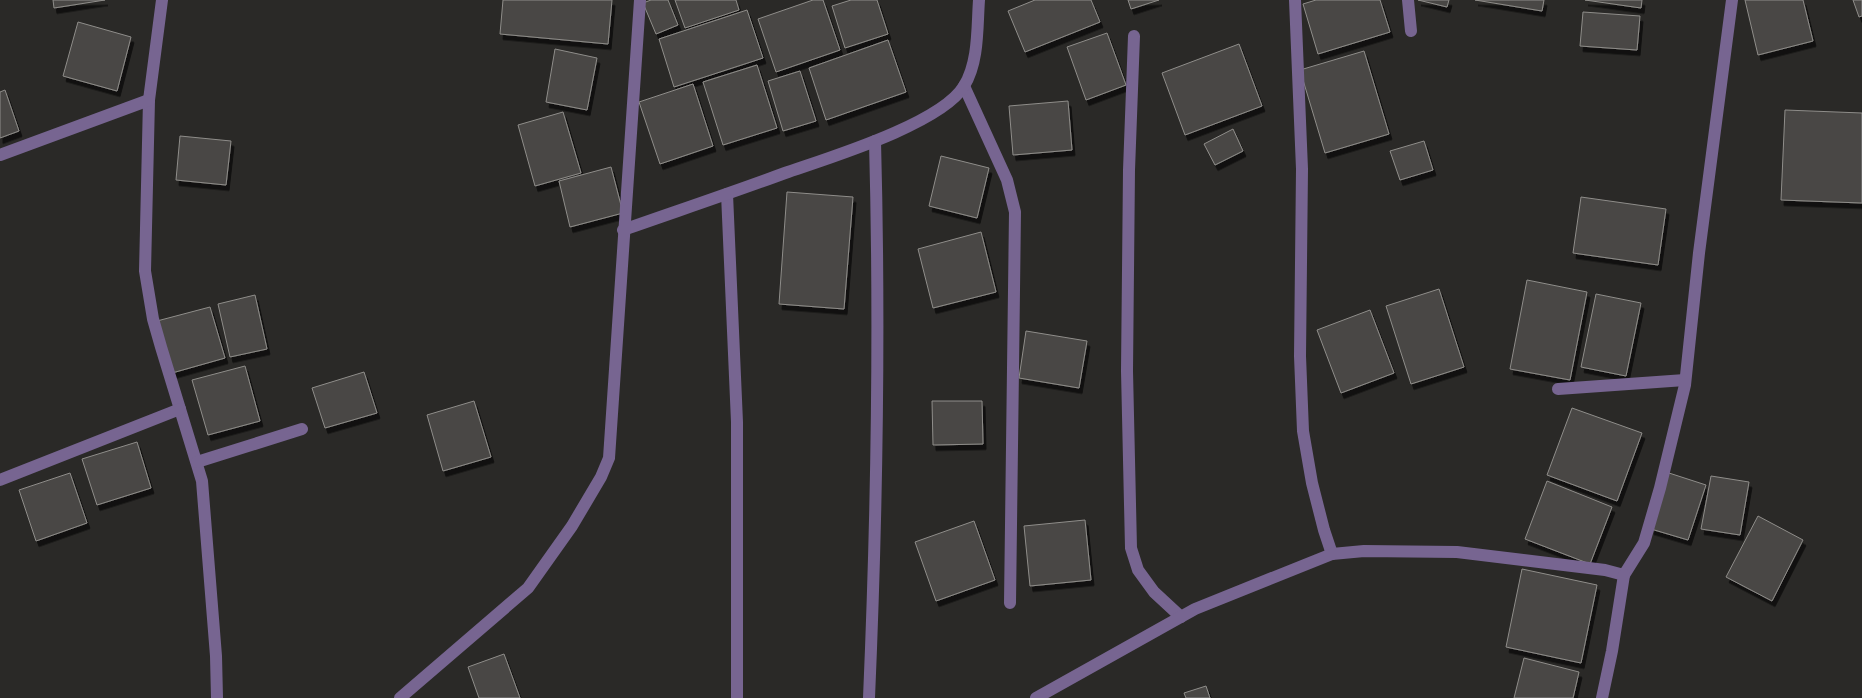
<svg xmlns="http://www.w3.org/2000/svg" width="1862" height="698" viewBox="0 0 1862 698" font-family="'Fira Sans Condensed',sans-serif">
  <style>
    .building { fill: #484744; stroke: #8f8d8a; filter: url(#shadow) }
    .lines { fill: none; stroke-linecap: round; stroke-linejoin: round }
    .street { stroke: #776591; stroke-width: 12 }
  </style>
  <defs>
    <filter id="shadow"><feDropShadow dx="3" dy="5.5" stdDeviation="0" flood-color="#0009"/></filter>
  </defs>
  <rect width="100%" height="100%" fill="#2a2927"/>
  <g class="building">
    <polygon points="53,0 105,0 54,8"/>
    <polygon points="503,0 612,0 608,44 500,34"/>
    <polygon points="651,0 668,0 678,25 656,34 643,3"/>
    <polygon points="675,0 736,0 739,10 685,28"/>
    <polygon points="813,0 823,0 840,50 776,72 758,19"/>
    <polygon points="851,0 877,0 888,34 845,48 832,6"/>
    <polygon points="1035,0 1091,0 1100,22 1025,52 1008,11"/>
    <polygon points="1128,0 1159,0 1131,9"/>
    <polygon points="1316,0 1380,0 1390,32 1318,54 1303,4"/>
    <polygon points="1418,0 1449,0 1447,7"/>
    <polygon points="1475,0 1544,0 1542,11"/>
    <polygon points="1585,0 1642,0 1641,8"/>
    <polygon points="1745,0 1803,0 1813,41 1758,55"/>
    <polygon points="1853,0 1862,0 1862,16 1859,17"/>
    <polygon points="747,10 763,58 674,87 659,39"/>
    <polygon points="1583,12 1640,16 1637,50 1580,46"/>
    <polygon points="78,22 131,37 117,91 63,76"/>
    <polygon points="1107,33 1126,85 1086,100 1067,47"/>
    <polygon points="888,40 906,92 826,120 809,68"/>
    <polygon points="1239,44 1262,106 1185,135 1162,73"/>
    <polygon points="555,49 597,58 587,110 546,102"/>
    <polygon points="1364,51 1389,134 1325,153 1300,70"/>
    <polygon points="757,65 777,128 723,145 703,82"/>
    <polygon points="800,71 816,121 783,131 768,81"/>
    <polygon points="693,84 713,146 660,164 639,102"/>
    <polygon points="5,90 19,131 0,138 0,92"/>
    <polygon points="1068,101 1072,150 1013,155 1009,106"/>
    <polygon points="1785,110 1862,113 1862,203 1781,200"/>
    <polygon points="563,112 581,173 535,186 518,125"/>
    <polygon points="1233,129 1243,151 1215,165 1204,144"/>
    <polygon points="180,136 231,141 226,185 176,180"/>
    <polygon points="1424,141 1433,170 1400,180 1390,151"/>
    <polygon points="941,156 989,168 977,218 929,206"/>
    <polygon points="611,167 623,213 570,227 559,181"/>
    <polygon points="787,192 853,197 844,309 779,304"/>
    <polygon points="1581,197 1666,209 1658,265 1573,253"/>
    <polygon points="981,232 996,292 933,308 918,249"/>
    <polygon points="1527,280 1587,292 1570,380 1510,369"/>
    <polygon points="1439,289 1464,367 1411,384 1386,306"/>
    <polygon points="1596,294 1641,303 1626,376 1581,367"/>
    <polygon points="255,295 267,349 230,357 218,304"/>
    <polygon points="210,307 225,358 172,373 157,321"/>
    <polygon points="1370,310 1394,373 1341,393 1317,330"/>
    <polygon points="1026,331 1087,341 1079,388 1019,378"/>
    <polygon points="245,366 260,421 208,435 192,380"/>
    <polygon points="364,372 377,413 325,428 312,388"/>
    <polygon points="474,401 491,457 443,471 427,415"/>
    <polygon points="932,401 982,401 983,444 933,445"/>
    <polygon points="1572,408 1642,433 1617,501 1547,475"/>
    <polygon points="137,442 151,488 97,505 82,459"/>
    <polygon points="70,473 87,523 36,541 19,490"/>
    <polygon points="1669,473 1706,485 1688,540 1651,529"/>
    <polygon points="1711,476 1749,482 1740,535 1701,529"/>
    <polygon points="1547,481 1612,507 1590,564 1525,539"/>
    <polygon points="1758,516 1803,540 1772,601 1726,577"/>
    <polygon points="1085,520 1091,580 1030,586 1024,526"/>
    <polygon points="974,521 995,580 936,601 915,542"/>
    <polygon points="1522,569 1597,585 1581,663 1506,647"/>
    <polygon points="504,654 520,698 479,698 468,667"/>
    <polygon points="1524,658 1579,672 1573,698 1514,698"/>
    <polygon points="1206,686 1210,698 1186,698 1184,693"/>
  </g>
  <g class="lines">
    <g class="street">
      <polyline points="162,0 149,100 145,271 153,319 161,347 202,481 216,656 217,698"/>
      <polyline points="1295,0 1302,169 1300,356 1303,431 1312,483 1324,530 1332,554"/>
      <polyline points="1408,0 1411,31"/>
      <polyline points="1134,36 1129,170 1127,371 1131,548 1138,570 1154,592 1181,617"/>
      <polyline points="964,86 1007,180 1015,212 1010,603"/>
      <polyline points="0,155 149,100"/>
      <polyline points="727,194 737,422 737,698"/>
      <path d="M623,230C677,211 731,193 785,173C828,158 941,124 964,86C979,62 977,27 979,0"/>
      <polyline points="1558,389 1685,380"/>
      <polyline points="197,462 302,429"/>
      <polyline points="0,480 180,409"/>
      <polyline points="400,698 528,588 572,526 601,477 609,458 640,0"/>
      <path d="M869,698C877,512 880,327 875,141"/>
      <polyline points="1036,698 1195,609 1332,554 1364,551 1457,552 1605,570 1624,575 1644,543 1660,488 1685,385 1699,253 1732,0"/>
      <polyline points="1602,698 1612,651 1624,575"/>
    </g>
  </g>
</svg>
